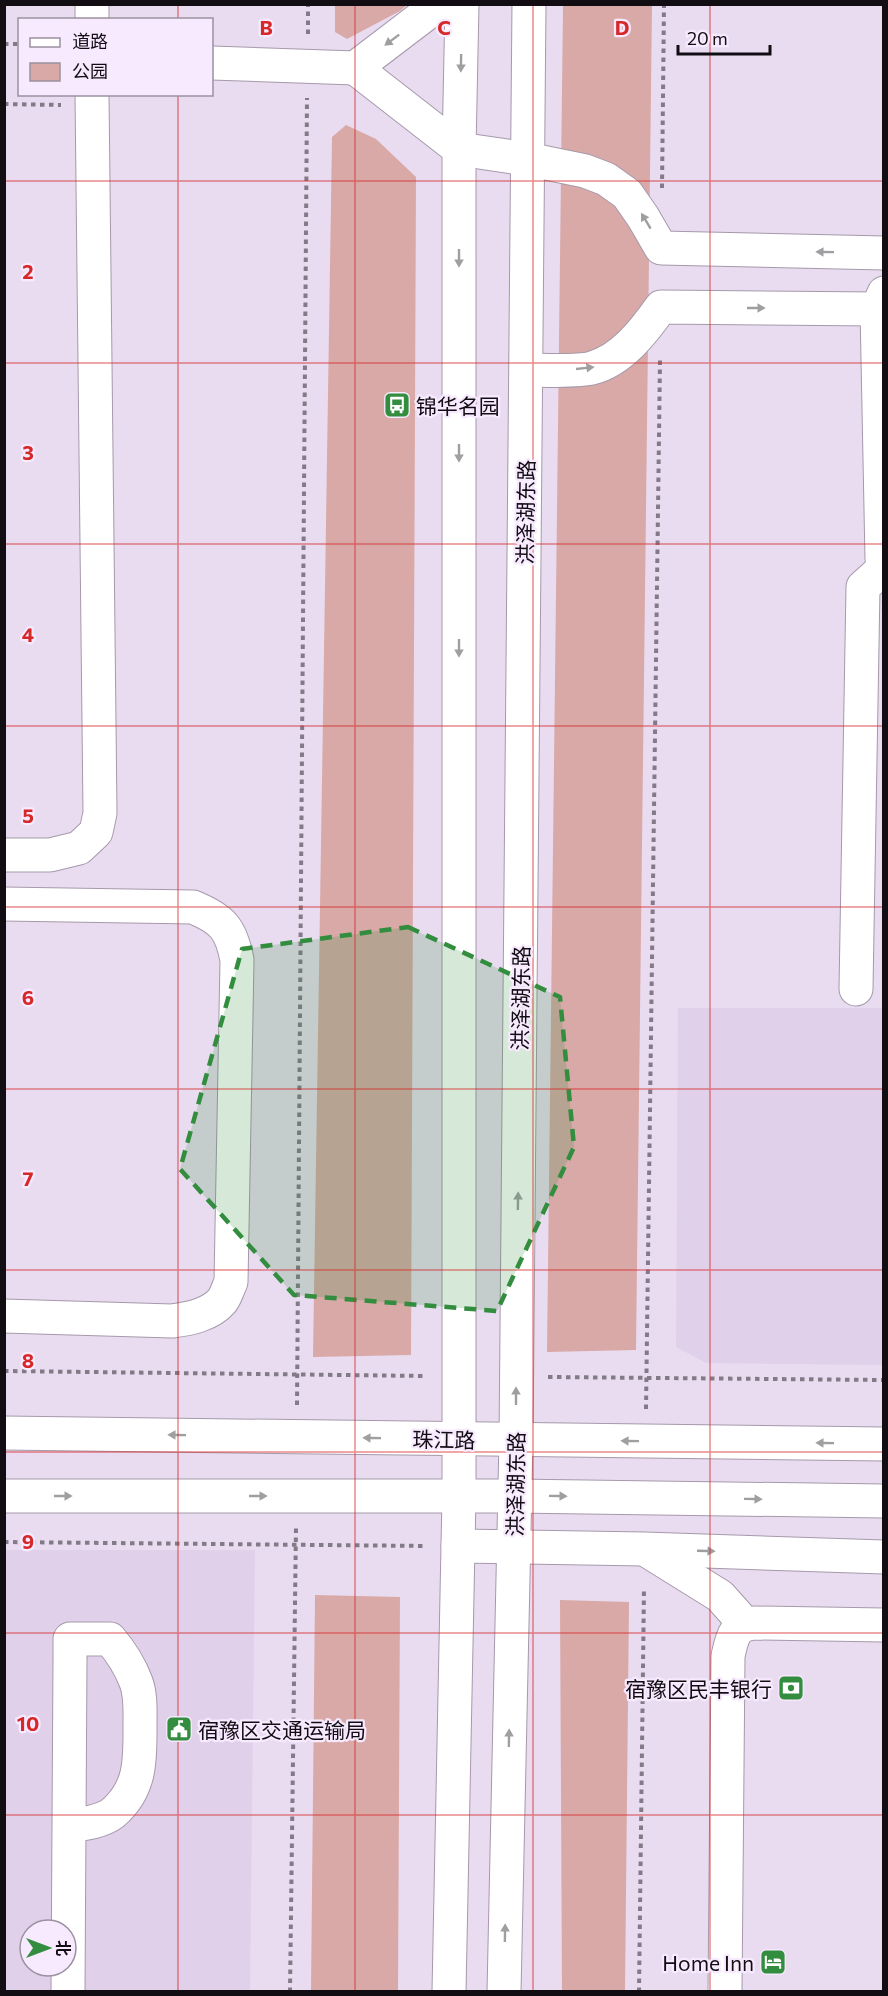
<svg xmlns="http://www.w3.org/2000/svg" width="888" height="1996" viewBox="0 0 888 1996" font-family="Commissioner,'Noto Sans SC',sans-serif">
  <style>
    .built { fill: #e1d0ea; fill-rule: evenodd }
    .green { fill: #d9a9a7 }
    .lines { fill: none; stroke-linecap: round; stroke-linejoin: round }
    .minor-casing { stroke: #a599ab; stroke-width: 35 }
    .major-casing { stroke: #a599ab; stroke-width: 35 }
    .path { stroke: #837a87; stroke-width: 4; stroke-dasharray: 4.5 4.5; stroke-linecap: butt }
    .minor { stroke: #fff; stroke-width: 33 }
    .major { stroke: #fff; stroke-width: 33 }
    .oneway { fill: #a09ea1 }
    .marked { fill: #328d3e; fill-opacity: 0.2; stroke: #328d3e; stroke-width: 4.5; stroke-dasharray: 12 8; stroke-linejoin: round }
    .grid { fill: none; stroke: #d62828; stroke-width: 1.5; stroke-opacity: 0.55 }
    .labels { text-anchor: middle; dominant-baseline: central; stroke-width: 4.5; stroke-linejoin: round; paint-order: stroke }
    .poi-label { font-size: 21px; fill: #110d13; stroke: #f7e9fe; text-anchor: start }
    .street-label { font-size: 21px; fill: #110d13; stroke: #f7e9fe }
    .grid-label { font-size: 20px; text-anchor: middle; font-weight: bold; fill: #d62828; stroke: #f7e9fe; stroke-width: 4.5; stroke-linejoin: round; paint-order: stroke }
  </style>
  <rect width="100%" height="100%" fill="#e9dcf0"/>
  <g class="built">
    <polygon points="678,1008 883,1008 883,1365 706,1363 676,1347"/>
    <path d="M5,1550H255L250,1991L5,1992ZM30,1930H66V1966H30Z"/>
  </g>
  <g class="green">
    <polygon points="335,5 335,4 407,5 400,11 347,39 335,32"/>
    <polygon points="563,5 652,5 636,1350 547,1352"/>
    <polygon points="346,125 376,139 416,177 411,1355 313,1357 332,137"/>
    <polygon points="315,1595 400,1597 398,1991 311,1991"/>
    <polygon points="560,1600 629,1602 625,1991 562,1991"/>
  </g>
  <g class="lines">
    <defs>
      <g id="minor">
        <polyline points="439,4 355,68 459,149 527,159 585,171 606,179 627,194 643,217 661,248 884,253"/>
        <polyline points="92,20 92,4"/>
        <polyline points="212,63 355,68"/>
        <polyline points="884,293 877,309 882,559 884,561"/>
        <path d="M527,370C543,370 578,372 592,368C622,360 644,331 661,307L877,309"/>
        <polyline points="4,855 50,855 79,848 96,832 100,813 92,94"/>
        <path d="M4,904L193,907C222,919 231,928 237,960L231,1282C228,1288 226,1296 222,1301C210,1315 189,1319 172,1321L4,1316"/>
        <polyline points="856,989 863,587 884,568"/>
        <polyline points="4,1433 884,1444"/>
        <polyline points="4,1496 514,1496 884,1501"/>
        <polyline points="458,1546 645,1549 884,1557"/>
        <polyline points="646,1550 720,1596 745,1624"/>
        <path d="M68,1992L70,1658V1639H110C121,1652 130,1666 136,1682C141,1695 140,1710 140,1724C140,1758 142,1788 113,1813C101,1822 83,1824 69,1826"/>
        <path d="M725,1992L728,1656C732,1638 734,1624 755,1623L884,1625"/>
      </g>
      <g id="major">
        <polyline points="449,1992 459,1496 459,149 462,4"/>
        <polyline points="504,1992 516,1440 529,4"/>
      </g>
    </defs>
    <use href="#minor" class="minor-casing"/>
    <use href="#major" class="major-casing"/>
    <g class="path">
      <polyline points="308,34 308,4"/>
      <polyline points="4,44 20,44"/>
      <polyline points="4,104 61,105"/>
      <polyline points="662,188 664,4"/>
      <polyline points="4,1371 427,1376"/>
      <polyline points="548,1377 884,1380"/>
      <polyline points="297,1405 307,98"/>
      <polyline points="646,1409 660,360"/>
      <polyline points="4,1542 427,1546"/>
      <polyline points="290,1992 296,1526"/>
      <polyline points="639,1992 644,1587"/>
    </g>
    <use href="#minor" class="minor"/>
    <use href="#major" class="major"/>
  </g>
  <defs><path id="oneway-solid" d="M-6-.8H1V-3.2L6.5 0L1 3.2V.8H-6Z" transform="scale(1.5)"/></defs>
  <g class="oneway">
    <use href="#oneway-solid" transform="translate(392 40) rotate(143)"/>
    <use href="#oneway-solid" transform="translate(461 63) rotate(91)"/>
    <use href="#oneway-solid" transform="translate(646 221) rotate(-121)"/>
    <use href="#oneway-solid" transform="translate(825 252) rotate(-179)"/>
    <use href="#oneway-solid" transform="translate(459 258) rotate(90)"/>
    <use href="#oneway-solid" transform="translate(756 308)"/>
    <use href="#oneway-solid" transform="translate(585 368) rotate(-6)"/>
    <use href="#oneway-solid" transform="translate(459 453) rotate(90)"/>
    <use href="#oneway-solid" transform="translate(459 648) rotate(90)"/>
    <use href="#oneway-solid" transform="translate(518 1201) rotate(-89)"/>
    <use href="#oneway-solid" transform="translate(516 1396) rotate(-90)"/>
    <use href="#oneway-solid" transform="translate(177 1435) rotate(-179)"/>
    <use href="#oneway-solid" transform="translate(372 1438) rotate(-179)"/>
    <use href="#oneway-solid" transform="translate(630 1441) rotate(-179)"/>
    <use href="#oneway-solid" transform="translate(825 1443) rotate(-179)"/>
    <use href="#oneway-solid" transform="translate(63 1496)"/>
    <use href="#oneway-solid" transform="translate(258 1496)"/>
    <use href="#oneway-solid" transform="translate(558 1496) rotate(1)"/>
    <use href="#oneway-solid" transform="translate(753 1499) rotate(1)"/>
    <use href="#oneway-solid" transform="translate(706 1551) rotate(2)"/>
    <use href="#oneway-solid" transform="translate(509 1738) rotate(-89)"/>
    <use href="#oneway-solid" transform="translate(505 1933) rotate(-89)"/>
  </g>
  <path class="marked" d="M408,927L560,997L574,1147L497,1311L294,1295L180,1169L242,949Z"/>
  <path class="grid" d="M178,4V20M355,4V1992M533,4V1992M710,4V1992M178,94V1992M4,181H884M4,363H884M4,544H884M4,726H884M4,907H884M4,1089H884M4,1270H884M4,1452H884M4,1633H884M4,1815H884"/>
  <defs>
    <symbol id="bus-square" viewBox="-11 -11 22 22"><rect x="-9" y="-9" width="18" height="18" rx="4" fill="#328d3e" stroke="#f7e9fe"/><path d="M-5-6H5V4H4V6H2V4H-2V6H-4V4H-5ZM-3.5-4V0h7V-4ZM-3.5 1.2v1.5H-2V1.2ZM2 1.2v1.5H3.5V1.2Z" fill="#fff"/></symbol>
    <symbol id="bank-square" viewBox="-11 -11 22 22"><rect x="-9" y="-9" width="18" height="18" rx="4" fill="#328d3e" stroke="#f7e9fe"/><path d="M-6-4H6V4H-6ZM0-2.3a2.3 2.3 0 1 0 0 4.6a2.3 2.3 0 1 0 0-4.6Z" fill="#fff"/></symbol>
    <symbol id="civic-square" viewBox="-11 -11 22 22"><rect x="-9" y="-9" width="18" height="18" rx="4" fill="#328d3e" stroke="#f7e9fe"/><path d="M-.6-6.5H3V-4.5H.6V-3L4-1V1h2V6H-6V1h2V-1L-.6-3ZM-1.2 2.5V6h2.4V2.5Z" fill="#fff"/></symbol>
    <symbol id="hotel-square" viewBox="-11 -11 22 22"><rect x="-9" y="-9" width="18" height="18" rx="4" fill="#328d3e" stroke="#f7e9fe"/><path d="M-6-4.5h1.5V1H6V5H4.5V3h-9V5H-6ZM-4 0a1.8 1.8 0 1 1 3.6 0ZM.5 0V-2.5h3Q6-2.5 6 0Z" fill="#fff"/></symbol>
  </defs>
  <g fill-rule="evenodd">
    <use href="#bus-square" x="382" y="390" width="30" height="30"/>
    <use href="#bank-square" x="776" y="1673" width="30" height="30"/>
    <use href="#civic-square" x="164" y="1714" width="30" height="30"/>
    <use href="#hotel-square" x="758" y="1947" width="30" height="30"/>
  </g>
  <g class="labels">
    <g class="poi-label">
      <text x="416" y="405">锦华名园</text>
      <text x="772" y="1688" text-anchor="end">宿豫区民丰银行</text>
      <text x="198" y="1729">宿豫区交通运输局</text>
      <text x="754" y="1962" text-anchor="end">Home Inn</text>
    </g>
    <g class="street-label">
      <text transform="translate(525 512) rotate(-89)">洪泽湖东路</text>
      <text transform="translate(520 998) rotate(-89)">洪泽湖东路</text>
      <text transform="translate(444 1439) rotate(1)">珠江路</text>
      <text transform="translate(515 1484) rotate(-89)">洪泽湖东路</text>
    </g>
  </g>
  <g class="grid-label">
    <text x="266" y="35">B</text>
    <text x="444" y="35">C</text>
    <text x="622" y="35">D</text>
    <text x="28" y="279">2</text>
    <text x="28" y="460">3</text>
    <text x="28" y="642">4</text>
    <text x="28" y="823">5</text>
    <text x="28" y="1005">6</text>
    <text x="28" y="1186">7</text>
    <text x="28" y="1368">8</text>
    <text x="28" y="1549">9</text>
    <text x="28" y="1731">10</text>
  </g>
  <rect width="888" height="1996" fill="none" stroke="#110d13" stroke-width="12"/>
  <rect x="18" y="18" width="195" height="78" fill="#f7e9fe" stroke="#9b91a0" stroke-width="1.5"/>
  <rect x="30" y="38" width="30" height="9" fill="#ffffff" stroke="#9b91a0" stroke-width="1.5"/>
  <text x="72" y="48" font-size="18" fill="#110d13">道路</text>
  <rect x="30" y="63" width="30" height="18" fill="#d9a9a7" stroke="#9b91a0" stroke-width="1.5"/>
  <text x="72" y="78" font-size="18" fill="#110d13">公园</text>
  <g transform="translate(48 1948) rotate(90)"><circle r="28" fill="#f7e9fe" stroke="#9b91a0" stroke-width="1.5"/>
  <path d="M0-4.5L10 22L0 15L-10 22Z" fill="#328d3e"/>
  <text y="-9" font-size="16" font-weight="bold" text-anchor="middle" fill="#110d13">北</text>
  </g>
  <path d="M678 45v9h92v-9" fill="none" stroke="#110d13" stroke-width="3"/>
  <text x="687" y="45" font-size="18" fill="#110d13" stroke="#f7e9fe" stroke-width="4.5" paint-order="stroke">20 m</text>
</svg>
